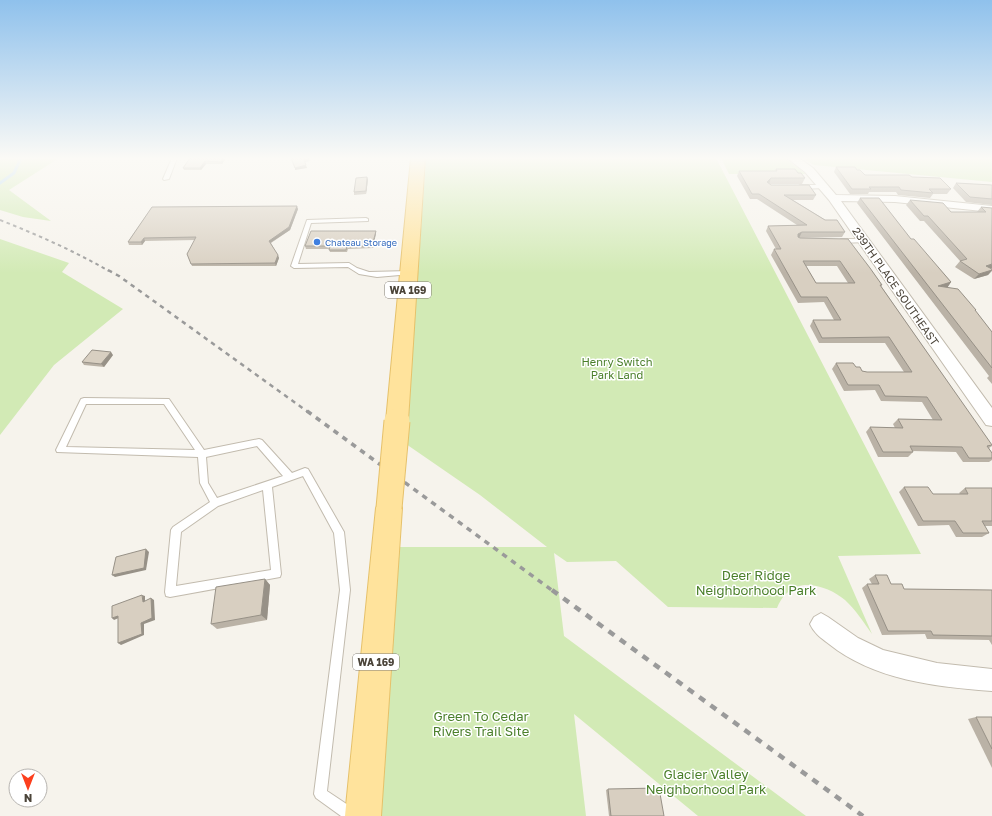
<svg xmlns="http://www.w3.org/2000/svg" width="992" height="816" viewBox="0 0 992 816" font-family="'Golos Text',sans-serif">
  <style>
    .green { fill: #d2eab5 }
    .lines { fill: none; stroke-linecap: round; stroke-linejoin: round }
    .stream { stroke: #a9d4f2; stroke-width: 3 }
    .service-casing { stroke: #c2bbae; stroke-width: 2 }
    .minor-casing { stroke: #c2bbae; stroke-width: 2 }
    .primary-casing { stroke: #e6c16a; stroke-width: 2 }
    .service { fill: #fff; fill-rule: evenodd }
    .minor { fill: #fff; fill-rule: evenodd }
    .primary { fill: #ffe39c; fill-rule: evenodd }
    .rail-far3 { stroke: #9a9a9a; stroke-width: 2; stroke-dasharray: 3.5 3.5; stroke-linecap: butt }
    .rail-far2 { stroke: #9a9a9a; stroke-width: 2.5; stroke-dasharray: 4.5 4.5; stroke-linecap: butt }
    .rail-far1 { stroke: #9a9a9a; stroke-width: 3.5; stroke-dasharray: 5.5 5.5; stroke-linecap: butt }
    .rail { stroke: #9a9a9a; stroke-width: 4.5; stroke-dasharray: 7 7; stroke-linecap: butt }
    .primary-bridge-casing { stroke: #e6c16a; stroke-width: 27; stroke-linecap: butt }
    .primary-bridge { stroke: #ffe39c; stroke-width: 25 }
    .wall { fill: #bab2a6; fill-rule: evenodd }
    .shaded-wall { fill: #979187 }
    .building { fill: #d8cfc1; stroke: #979187; fill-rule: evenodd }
    .shop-dot { fill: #3f7fe0; stroke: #fff; stroke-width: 1.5 }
    .labels { text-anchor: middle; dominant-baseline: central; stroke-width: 3; stroke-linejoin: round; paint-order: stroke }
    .far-shop-label { font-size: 9px; fill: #366cbe; stroke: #fff; text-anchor: start }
    .shield { fill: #fff; stroke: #817c74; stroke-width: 1 }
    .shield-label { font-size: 10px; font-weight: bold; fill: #4b4439 }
    .street-label { font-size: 11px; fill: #4b4439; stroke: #fff }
    .park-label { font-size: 11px; fill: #4a7f2a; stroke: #fff }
    .near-park-label { font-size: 13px; fill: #4a7f2a; stroke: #fff }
  </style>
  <rect width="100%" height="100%" fill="#f6f3ec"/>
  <g class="green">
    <polygon points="0,158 59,158 9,190 51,221 23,217 0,210"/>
    <path d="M426,158H716L921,554L838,556L872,634C864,623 856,610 845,600C831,588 802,577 787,593C782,597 779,603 777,608L668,607L616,561L567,562L554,553L564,636L806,816H698L574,714L586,816H381L399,547H547L480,495L406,444Z"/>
    <polygon points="721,158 785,158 806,174 729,174"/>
    <polygon points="803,158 992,158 992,182 814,165"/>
    <polygon points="0,239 69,263 62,272 123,309 54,365 0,435"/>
  </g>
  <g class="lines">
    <polyline class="stream" points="0,183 14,173 21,158"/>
    <defs>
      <g id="service">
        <polygon points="172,158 177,158 169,179 164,180 163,179"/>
        <polygon points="823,185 826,187 825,188 800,189 797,187 800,185"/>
        <polygon points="366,218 368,219 368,221 311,223 298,264 349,263 357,268 369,272 409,271 411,272 411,274 377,277 359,274 348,267 294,268 291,266 307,220"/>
        <polygon points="864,239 867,241 866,242 841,243 838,241 841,239"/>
        <path d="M84,398L169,399L204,450L259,439L262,440L292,473L305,468L308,469L344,532L350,590L327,791L357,811L358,816H341L316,798L314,794L340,590L334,533L303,476L272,487L281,574L280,577L170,597L166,596L165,592L171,530L173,527L210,502L200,483L198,457L57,452L56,450L81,399ZM86,404H164L195,450L66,447ZM257,446L283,476L217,498L208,483L206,457ZM263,490L271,570L176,586L181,532L218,506Z"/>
      </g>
      <g id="minor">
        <polygon points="787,158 799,158 813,168 836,195 895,196 992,206 992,212 895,202 841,201 992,408 992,426 986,425 829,200 805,172"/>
        <path d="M821,613L828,617L858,638L883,650L937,663L992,669V691C936,687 874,680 829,644C821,638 814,633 810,624L814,617Z"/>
      </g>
      <g id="primary">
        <polygon points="411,158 425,158 408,421 405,427 397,430 389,427 386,421"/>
        <polygon points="389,497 398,500 402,508 381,816 345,816 376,508 380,500"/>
      </g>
    </defs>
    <use href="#service" class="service-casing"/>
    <use href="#minor" class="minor-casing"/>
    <use href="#primary" class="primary-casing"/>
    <use href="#service" class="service"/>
    <use href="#minor" class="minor"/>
    <use href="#primary" class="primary"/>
    <path class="rail-far3" d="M0,220C38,235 74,251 109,271"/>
    <polyline class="rail-far2" points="108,270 119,276 308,412"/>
    <polyline class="rail-far1" points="307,411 553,591"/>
    <polyline class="rail" points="552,590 863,816"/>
    <defs>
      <polyline id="primary-bridge" points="389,508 397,421"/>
    </defs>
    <use href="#primary-bridge" class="primary-bridge-casing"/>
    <use href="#primary-bridge" class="primary-bridge"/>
  </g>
  <g class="wall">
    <polygon points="190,158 226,158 222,164 206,164 201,170 184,170 183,168"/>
    <polygon points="836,167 865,175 912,177 951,189 947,194 933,194 930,198 898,195 896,192 869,192 868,194 850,194 834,172"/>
    <path d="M776,169L798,173L805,178L802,184H769L771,185L816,195L813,200H793L845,232L842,237L799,238H800L848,239L882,285L881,286L992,446L989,448L992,453V460L989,462H963L956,452L912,451L913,452L908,457H878L866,432L870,427L895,428L893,424L898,419L933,420L922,402L881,401L875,390L844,391L832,369L836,363L856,367L862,371L867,372H904L885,343H819L810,326L813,320H834L824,302L798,303L771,255L774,249H776L766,231L768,226L797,225L757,199H750L737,176L739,171H775ZM806,266H837L848,283H816Z"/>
    <polygon points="367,177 368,180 366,194 354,195 354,192"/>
    <polygon points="956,183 992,185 992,205 966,202 953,188"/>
    <polygon points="860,198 911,239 951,282 947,288 976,310 975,311 992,332 992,384 987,378 989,376 857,203"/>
    <polygon points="910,200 951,212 977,212 981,207 992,208 990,268 992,269 992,271 988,275 974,279 955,267 960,261 924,221 920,221 906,205"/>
    <polygon points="152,207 298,209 290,230 271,243 279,258 276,266 192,266 187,254 195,240 145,241 142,245 129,245 128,242"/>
    <polygon points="376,231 376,233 373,248 348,249 347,252 330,252 329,249 306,249 305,246"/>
    <polygon points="113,355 104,367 84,365 82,362"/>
    <polygon points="904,487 933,494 960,494 959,493 965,488 992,488 992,526 984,526 989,533 982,537 956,537 949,525 918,526 899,492"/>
    <polygon points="875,575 891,584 904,589 992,590 992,645 989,640 927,639 925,634 882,635 862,588 867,584 872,584 869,579"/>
    <polygon points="265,579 270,585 267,620 217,629 211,624"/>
    <polygon points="976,717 992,717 992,768 968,719"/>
    <polygon points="608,789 664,816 609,816 606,790"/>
  </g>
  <g class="shaded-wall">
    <polygon points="223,158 226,158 222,164 221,162"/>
    <polygon points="309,159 310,161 305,162 304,160"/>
    <polygon points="205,161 206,164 201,170 200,168"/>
    <polygon points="306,165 307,168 295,170 295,168"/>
    <polygon points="367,177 368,180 366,194 366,191"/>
    <polygon points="771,178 769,184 765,187 767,182"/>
    <polygon points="297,206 298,209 290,230 270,243 269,241"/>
    <polygon points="376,231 376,233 373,248 372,246"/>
    <polygon points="802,232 799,238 795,240 798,234"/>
    <polygon points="144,238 145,241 142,245 141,242"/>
    <polygon points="278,255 279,258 276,266 275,263"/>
    <polygon points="992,264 992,268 982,271 986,266"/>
    <polygon points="992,270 988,275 974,279 979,274"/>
    <polygon points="951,282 947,288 938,286"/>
    <polygon points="111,352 113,355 104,367 101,364"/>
    <polygon points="146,549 149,552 146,570 115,577 112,575"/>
    <polygon points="265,579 270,585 267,620 261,615"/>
    <polygon points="142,595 145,596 145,604 143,602"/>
    <polygon points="151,598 154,600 155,620 144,624 144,635 121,645 118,643"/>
    <polygon points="118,616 121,617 114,620 112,618"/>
  </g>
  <g class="building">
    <polygon points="190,158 223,158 221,162 205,161 200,168 183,168"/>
    <polygon points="291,158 309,158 309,159 304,160 306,165 295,168"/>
    <polygon points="836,167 855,167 857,170 860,170 865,175 909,175 912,177 940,178 951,189 929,189 933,193 901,190 899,187 869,187 871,189 852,189"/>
    <path d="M776,169H795L798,173H801L805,178H771L767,182L771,185H809L816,195H784L825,220H837L845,232H802L798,234V237L800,238L848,239L870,268L882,285H880L992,445L987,446L992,453V458H969L962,447L910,446L913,452H883L870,427L903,428L898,419L942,420L927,397L885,396L879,385H848L836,363H853L856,367H860L862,371L867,372H912L889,337L822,338L813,320H841L827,297H801L774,249H781L768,226L807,225L759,194H752L739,171H777ZM803,261H840L855,283H816Z"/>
    <polygon points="367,177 366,191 354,192 356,178"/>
    <polygon points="956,183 992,185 992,199 970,197"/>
    <polygon points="860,198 879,198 911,239 914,239 951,282 938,286 958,289 976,310 975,310 992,332 992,368"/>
    <polygon points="910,200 943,203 951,212 986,212 981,207 992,208 992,264 986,266 992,269 992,270 979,274 960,261 967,259 928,216 924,216"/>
    <polygon points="297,206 289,227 269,241 278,255 275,263 191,264 187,254 196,237 144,238 141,242 128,242 152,207"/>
    <polygon points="311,231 376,231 372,246 347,246 346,250 329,250 330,246 305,246"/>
    <polygon points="92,350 111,352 101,364 82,362"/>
    <polygon points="904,487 928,487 933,494 968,494 965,488 992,488 992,521 982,521 989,533 963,533 955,521 923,521"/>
    <polygon points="146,549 144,568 112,575 116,557"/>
    <polygon points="875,575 887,575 891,584 902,584 904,589 992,590 992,636 933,635 931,631 888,631 867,584 879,584"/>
    <polygon points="265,579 261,615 211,624 216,587"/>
    <polygon points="142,595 143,602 151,598 152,618 141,623 142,634 118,643 118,616 112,618 112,606"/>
    <polygon points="976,717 992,717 992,749"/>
    <polygon points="659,788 664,816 611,816 608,789"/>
  </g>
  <linearGradient id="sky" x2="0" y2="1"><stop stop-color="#8fc1ec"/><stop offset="0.58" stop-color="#fbfaf6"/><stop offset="1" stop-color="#fbfaf6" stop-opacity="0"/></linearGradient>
  <rect width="992" height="273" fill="url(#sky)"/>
  <circle class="shop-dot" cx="317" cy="242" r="4"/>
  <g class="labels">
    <g class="far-shop-label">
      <text x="325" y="242">Chateau Storage</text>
    </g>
    <g class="shield">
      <rect x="385" y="282" width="46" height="16" rx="3"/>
      <rect x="353" y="654" width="46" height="16" rx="3"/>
    </g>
    <g class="shield-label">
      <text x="408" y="290">WA 169</text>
      <text x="376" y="662">WA 169</text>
    </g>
    <g class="street-label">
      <text transform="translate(896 286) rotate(55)">239TH PLACE SOUTHEAST</text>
    </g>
    <g class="park-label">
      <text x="617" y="361">Henry Switch<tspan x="617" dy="13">Park Land</tspan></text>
    </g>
    <g class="near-park-label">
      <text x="756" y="575">Deer Ridge<tspan x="756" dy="15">Neighborhood Park</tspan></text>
      <text x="481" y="716">Green To Cedar<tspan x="481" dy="15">Rivers Trail Site</tspan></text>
      <text x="706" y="774">Glacier Valley<tspan x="706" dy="15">Neighborhood Park</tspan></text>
    </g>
  </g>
  <g transform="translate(28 788) rotate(180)"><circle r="19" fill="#ffffff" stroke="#b7b4b0"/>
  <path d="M0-3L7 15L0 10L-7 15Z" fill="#fc3f1d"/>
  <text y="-6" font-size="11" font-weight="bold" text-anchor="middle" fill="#4b4439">N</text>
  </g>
</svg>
